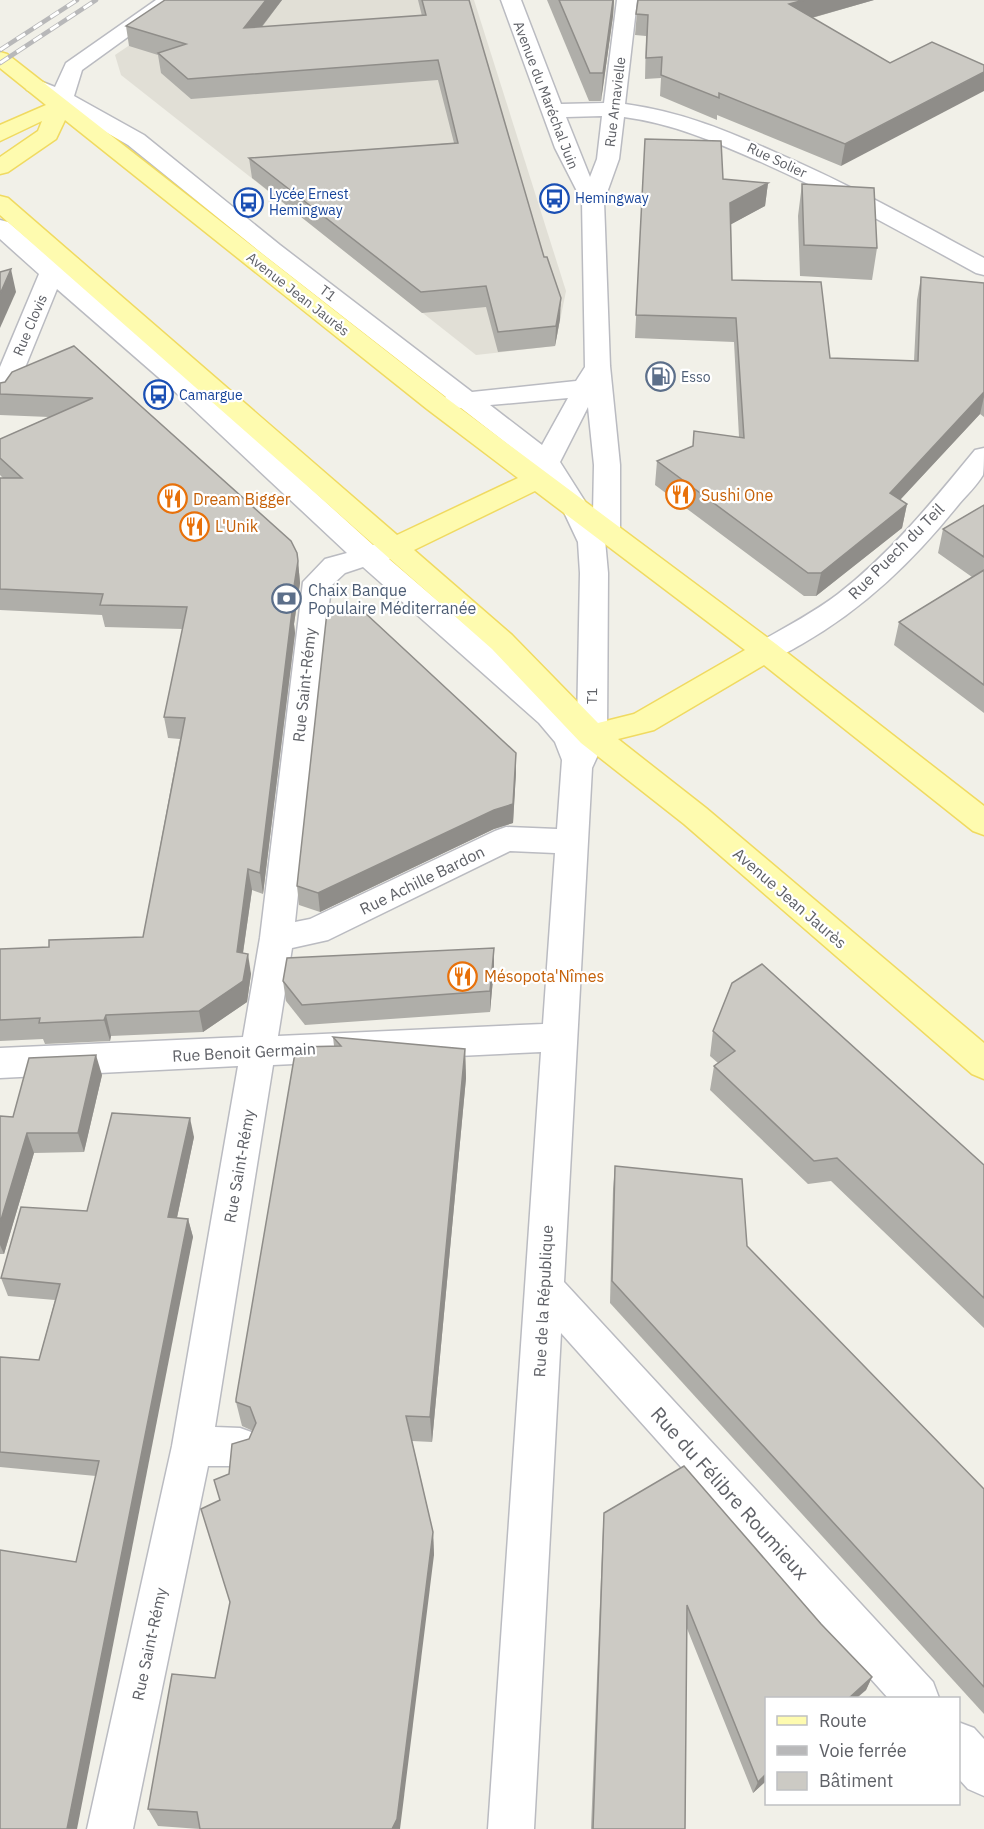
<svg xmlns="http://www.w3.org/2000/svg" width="984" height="1829" viewBox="0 0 984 1829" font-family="'IBM Plex Sans',sans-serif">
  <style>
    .education { fill: #e1dfd6 }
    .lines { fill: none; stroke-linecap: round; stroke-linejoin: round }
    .minor-casing { stroke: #babbc1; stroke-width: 3 }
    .major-casing { stroke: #f0da61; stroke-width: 3 }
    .minor { fill: #fff; fill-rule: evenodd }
    .major { fill: #fefbaf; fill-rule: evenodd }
    .rail-casing { stroke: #b8b8b9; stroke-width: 4.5 }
    .rail { stroke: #fff; stroke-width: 3; stroke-dasharray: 10; stroke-linecap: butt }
    .wall { fill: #afaea9 }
    .shaded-wall { fill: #8f8d89 }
    .building { fill: #cccac4; stroke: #8f8d89; stroke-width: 1.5 }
    .labels { text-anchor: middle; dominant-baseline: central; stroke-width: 4.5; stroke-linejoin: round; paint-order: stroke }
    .far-street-label { font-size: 14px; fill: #5f6167; stroke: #fff }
    .far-transit-label { font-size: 14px; fill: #164399; stroke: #fff; text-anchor: start }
    .far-service-label { font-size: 14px; fill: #4e5e75; stroke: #fff; text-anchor: start }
    .food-label { font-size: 16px; fill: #c56008; stroke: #fff; text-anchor: start }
    .street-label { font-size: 16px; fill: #5f6167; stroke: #fff }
    .service-label { font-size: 16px; fill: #4e5e75; stroke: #fff; text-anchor: start }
    .near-street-label { font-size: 20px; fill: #5f6167; stroke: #fff }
  </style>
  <rect width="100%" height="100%" fill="#f1f0e8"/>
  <polygon class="education" points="196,0 474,0 566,291 555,346 476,355 121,75 115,55"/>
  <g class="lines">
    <defs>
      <g id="minor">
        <path d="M156,0H179L82,70L74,96L144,135L280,245L472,392L576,381L585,367L582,201L555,148L501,0H521L561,104L604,103L617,0H637L625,104C682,112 725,130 777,153C849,184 915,221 984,258V275L976,273C905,234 835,195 761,162C715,142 675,124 624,117L619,159L604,201L610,366L620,465V531L616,537L605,540L608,573L607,735L592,768L564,1282L933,1682L939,1698H888L561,1333L534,1829H488L541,1052L273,1065L215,1427L240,1428L254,1433L260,1447L254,1461L240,1466H208L133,1829H87L172,1446L238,1066L0,1078V1048L243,1037L260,938L303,582L325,559L347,553L173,390L57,289L13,397L9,402L0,405V367L39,274L0,239V220L8,222L55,262L70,257L78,259L82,264L78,269L68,274L191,380L373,545L386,541L396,544L400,550L396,556L389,559L561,707L577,726L580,573L578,542L562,508L547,484L537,487L528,485L524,479L532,463L461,408L447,407L443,401L446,397L264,255L128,145L68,110L59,113L51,112L48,107L50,101L27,90L24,85L27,80L35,79L55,87L66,63ZM602,116L597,159L590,177L566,117ZM568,398L542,445L490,405ZM588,407L594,465L593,514L560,462ZM363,567L539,723L555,742L562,760L557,829L506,827L495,831L310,919L295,922L331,586L345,573ZM510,851L555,853L543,1024L278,1036L292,948L328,940Z"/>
        <path d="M984,448C984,455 984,468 983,475C977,485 967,495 959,504C914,560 865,608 802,644C787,652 773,663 756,658L751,651L756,644C784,628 813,613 838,594C891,553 933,501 975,450Z"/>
        <polygon points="958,1722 974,1728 984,1739 984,1796 968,1789 958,1778"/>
      </g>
      <path id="major" d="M0,52L7,54L445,397L776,644L984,806V835L973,831L764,665L654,730L618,739L706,808L984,1043V1079L972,1074L684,824L581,743L492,649L0,215V196L8,198L397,535L518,478L427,409L65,120L56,139L8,172L0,174V157L38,131L42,121L0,141V125L46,105L0,68ZM535,491L745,650L634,714L598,723L512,635L414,550Z"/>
    </defs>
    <use href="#minor" class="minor-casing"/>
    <use href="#major" class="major-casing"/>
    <use href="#minor" class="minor"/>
    <use href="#major" class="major"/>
    <defs>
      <g id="rail">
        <polyline points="0,50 77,0"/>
        <polyline points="0,63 96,0"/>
      </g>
    </defs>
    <use href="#rail" class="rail-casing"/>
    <use href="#rail" class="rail"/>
  </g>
  <g class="wall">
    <polygon points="165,0 282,0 262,27 422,16 418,0 469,0 560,319 555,346 498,352 486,307 422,313 252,178 249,158 454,143 438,80 191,99 161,73 158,55 129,46 126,26"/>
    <polygon points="547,0 614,0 613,16 601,101 589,101"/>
    <polygon points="638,0 874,0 812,18 890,63 841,166 717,115 717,120 660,96 661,78 645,79 646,36 635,35"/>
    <polygon points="645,139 723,179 768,183 765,206 731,224 732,280 830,358 914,361 917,300 921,277 984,283 984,417 980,414 900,500 907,504 902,528 816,596 804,596 655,485 657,461 739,437 734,342 635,338"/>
    <polygon points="802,184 877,248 872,280 800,276 798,216"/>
    <polygon points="74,346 298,561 300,583 294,624 295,633 263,894 252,890 243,953 251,974 247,1002 203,1032 111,1036 110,1041 45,1044 43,1039 0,1041 0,949 49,947 143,937 180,739 168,738 164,717 183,629 105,627 102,615 0,610 0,478 3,478 0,475 0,439 49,417 0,415 0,394 5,382"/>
    <polygon points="984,505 984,713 894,645 899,622 972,577 938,553 943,529"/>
    <polygon points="516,753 516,772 513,823 494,829 320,912 299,905 297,886"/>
    <polygon points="494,968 490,1012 305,1025 286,1001 283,981"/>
    <polygon points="713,1031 984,1165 984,1328 831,1181 808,1184 710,1090 714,1066 718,1063 710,1056"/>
    <polygon points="333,1037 465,1049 466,1078 432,1442 412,1441 433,1532 434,1555 200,1829 158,1826 148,1809 215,1678 230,1602 220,1500 229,1474 253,1431 242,1426 236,1402 334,1046"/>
    <polygon points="102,1075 84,1152 34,1153 4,1254 0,1254 0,1116 13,1117"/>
    <polygon points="194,1137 177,1218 188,1219 193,1237 76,1562 96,1476 0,1467 0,1357 39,1360 55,1300 8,1296 1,1278 87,1211"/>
    <polygon points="615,1166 747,1246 984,1489 984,1714 610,1303 613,1189"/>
    <polygon points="604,1513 821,1624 872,1677 866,1690 753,1793 686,1626 685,1829 591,1829 603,1527"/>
  </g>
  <g class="shaded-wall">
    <polygon points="266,0 282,0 246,47 244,28"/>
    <polygon points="613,0 614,0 613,16 601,101 603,73"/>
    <polygon points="804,0 874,0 786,25 789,4"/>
    <polygon points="984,72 984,91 841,166 845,144"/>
    <polygon points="768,183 765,206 728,226 730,203"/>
    <polygon points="11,269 16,292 0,328 0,294"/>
    <polygon points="561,298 560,319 555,346 556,326"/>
    <polygon points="984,392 984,397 980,414 885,516 890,493"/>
    <polygon points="907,504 902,528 816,596 821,573"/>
    <polygon points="298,561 300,583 294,624 295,633 263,894 260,873 290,611"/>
    <polygon points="516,753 516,772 513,823 494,829 320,912 318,893"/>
    <polygon points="248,869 252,890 240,973 237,952"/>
    <polygon points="494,948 494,968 490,1012 490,991"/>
    <polygon points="248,954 251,974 247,1002 203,1032 199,1011"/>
    <polygon points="106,1015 111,1036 110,1041 104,1020"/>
    <polygon points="465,1049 466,1078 432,1442 430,1417"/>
    <polygon points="96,1055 102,1075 84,1152 78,1133"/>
    <polygon points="190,1118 194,1137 173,1236 168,1217"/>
    <polygon points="27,1133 34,1153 4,1254 0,1245 0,1223"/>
    <polygon points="188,1219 193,1237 77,1829 67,1829"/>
    <polygon points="433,1532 434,1555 400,1829 392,1829"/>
    <polygon points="872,1677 866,1690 856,1698 849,1698"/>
    <polygon points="766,1774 766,1781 753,1793 758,1782"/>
  </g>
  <g class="building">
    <polygon points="165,0 266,0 244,28 426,15 422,0 469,0 544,257 547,257 561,298 556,326 498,332 486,286 421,292 249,158 458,143 438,60 188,79 158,53 186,44 126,26"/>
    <polygon points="559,0 613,0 603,73 590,73"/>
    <polygon points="638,0 804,0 789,4 890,63 932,42 984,65 984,72 845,144 719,93 719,98 661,75 662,57 646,58 648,15 636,14"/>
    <polygon points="645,139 721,141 723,179 768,183 730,203 732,280 821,282 830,358 918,361 921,277 984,283 984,392 890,493 907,504 821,573 808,573 657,461 693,446 694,431 744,438 736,318 636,315"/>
    <polygon points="802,184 874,188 877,248 804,245"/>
    <polygon points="11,269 0,294 0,272"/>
    <polygon points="74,346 291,541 297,553 298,561 290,611 292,611 260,873 248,869 237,952 248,954 243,981 199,1011 106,1015 104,1020 39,1023 40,1018 0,1020 0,949 49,947 49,940 143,937 185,718 164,717 187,607 100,605 103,594 0,589 0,478 22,478 0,458 0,439 93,398 0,394 0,383 5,382 12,372"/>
    <polygon points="984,505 984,557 943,529"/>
    <polygon points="984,570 984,685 899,622"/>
    <polygon points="363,611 516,753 513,804 494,810 318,893 297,886 327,612"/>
    <polygon points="494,948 490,991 302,1005 283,981 287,958"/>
    <polygon points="762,964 984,1165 984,1298 837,1158 814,1161 714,1066 735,1051 713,1031 732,983"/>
    <polygon points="333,1037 465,1049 430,1417 406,1416 433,1532 397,1819 392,1829 200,1829 197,1812 148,1809 172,1674 215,1678 230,1602 201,1509 220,1500 214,1480 229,1474 232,1444 249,1439 256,1423 250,1407 236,1402 236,1399 296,1047 341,1046"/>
    <polygon points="96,1055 78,1133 27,1133 0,1223 0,1116 13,1117 29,1058"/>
    <polygon points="112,1113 190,1118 168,1217 188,1219 67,1829 0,1829 0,1550 76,1562 99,1461 0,1452 0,1357 39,1360 60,1284 1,1278 21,1207 87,1211"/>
    <polygon points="615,1166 742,1179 747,1246 984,1489 984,1687 612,1281"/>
    <polygon points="684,1466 821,1624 872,1677 849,1698 766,1698 766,1774 758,1782 687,1605 685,1829 593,1829 604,1513"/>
  </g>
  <defs>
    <symbol id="bus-ring" viewBox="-11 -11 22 22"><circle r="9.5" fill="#fff" stroke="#1a4fb4" stroke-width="1.5"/><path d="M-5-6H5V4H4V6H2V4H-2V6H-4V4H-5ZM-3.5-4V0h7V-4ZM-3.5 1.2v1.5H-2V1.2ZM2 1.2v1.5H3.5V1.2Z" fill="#1a4fb4"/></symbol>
    <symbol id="fuel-ring" viewBox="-11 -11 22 22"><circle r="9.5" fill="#fff" stroke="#5c6f8a" stroke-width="1.5"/><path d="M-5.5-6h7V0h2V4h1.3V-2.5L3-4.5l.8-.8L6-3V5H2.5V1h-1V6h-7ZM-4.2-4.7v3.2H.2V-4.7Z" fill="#5c6f8a"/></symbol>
    <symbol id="restaurant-ring" viewBox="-11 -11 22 22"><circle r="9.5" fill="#fff" stroke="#e8710a" stroke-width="1.5"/><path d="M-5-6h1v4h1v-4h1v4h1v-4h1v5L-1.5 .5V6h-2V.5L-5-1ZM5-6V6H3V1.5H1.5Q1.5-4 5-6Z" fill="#e8710a"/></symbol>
    <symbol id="bank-ring" viewBox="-11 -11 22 22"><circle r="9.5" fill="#fff" stroke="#5c6f8a" stroke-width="1.5"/><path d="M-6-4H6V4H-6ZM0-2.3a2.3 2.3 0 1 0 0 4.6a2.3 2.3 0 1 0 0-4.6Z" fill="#5c6f8a"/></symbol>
  </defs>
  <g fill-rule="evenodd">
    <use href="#bus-ring" x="538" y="182" width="33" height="33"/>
    <use href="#bus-ring" x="232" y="186" width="33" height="33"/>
    <use href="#fuel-ring" x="644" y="360" width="33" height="33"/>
    <use href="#bus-ring" x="142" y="378" width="33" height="33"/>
    <use href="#restaurant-ring" x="664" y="478" width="33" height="33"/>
    <use href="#restaurant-ring" x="156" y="482" width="33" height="33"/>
    <use href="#restaurant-ring" x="178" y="510" width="33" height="33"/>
    <use href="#bank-ring" x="270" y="582" width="33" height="33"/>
    <use href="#restaurant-ring" x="446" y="960" width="33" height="33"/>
  </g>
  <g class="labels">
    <g class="far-street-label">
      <text transform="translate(546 95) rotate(69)">Avenue du Maréchal Juin</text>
      <text transform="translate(615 102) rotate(-83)">Rue Arnavielle</text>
      <text transform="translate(777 160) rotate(25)">Rue Solier</text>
      <text transform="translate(328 293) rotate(37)">T1</text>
      <text transform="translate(298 294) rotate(38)">Avenue Jean Jaurès</text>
      <text transform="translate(30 325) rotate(-67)">Rue Clovis</text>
      <text transform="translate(592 696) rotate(-89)">T1</text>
    </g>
    <g class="far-transit-label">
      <text x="269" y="194">Lycée Ernest<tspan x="269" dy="16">Hemingway</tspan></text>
      <text x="575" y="198">Hemingway</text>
      <text x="179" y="395">Camargue</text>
    </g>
    <g class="far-service-label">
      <text x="681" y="377">Esso</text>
    </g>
    <g class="food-label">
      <text x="701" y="495">Sushi One</text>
      <text x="193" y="499">Dream Bigger</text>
      <text x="215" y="526">L'Unik</text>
      <text x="484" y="976">Mésopota'Nîmes</text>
    </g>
    <g class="street-label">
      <text transform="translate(896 551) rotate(-45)">Rue Puech du Teil</text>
      <text transform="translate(304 685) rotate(-84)">Rue Saint-Rémy</text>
      <text transform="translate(422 880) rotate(-26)">Rue Achille Bardon</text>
      <text transform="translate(790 898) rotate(41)">Avenue Jean Jaurès</text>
      <text transform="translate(244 1052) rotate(-3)">Rue Benoit Germain</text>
      <text transform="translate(239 1166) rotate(-80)">Rue Saint-Rémy</text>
      <text transform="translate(543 1301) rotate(-87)">Rue de la République</text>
      <text transform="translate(149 1644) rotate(-78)">Rue Saint-Rémy</text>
    </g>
    <g class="service-label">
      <text x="308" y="590">Chaix Banque<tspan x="308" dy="18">Populaire Méditerranée</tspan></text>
    </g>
    <g class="near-street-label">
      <text transform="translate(730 1493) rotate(48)">Rue du Félibre Roumieux</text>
    </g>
  </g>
  <rect x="765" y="1697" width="195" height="108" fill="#ffffff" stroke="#bfc0c2" stroke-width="1.5"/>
  <rect x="777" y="1716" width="30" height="9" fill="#fefbaf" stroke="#bfc0c2" stroke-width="1.5"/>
  <text x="819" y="1727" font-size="18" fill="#5f6167">Route</text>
  <rect x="777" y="1746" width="30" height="9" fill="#b8b8b9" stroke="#bfc0c2" stroke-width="1.5"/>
  <text x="819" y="1757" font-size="18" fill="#5f6167">Voie ferrée</text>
  <rect x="777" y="1772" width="30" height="18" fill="#cccac4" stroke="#bfc0c2" stroke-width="1.5"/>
  <text x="819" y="1787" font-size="18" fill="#5f6167">Bâtiment</text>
</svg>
